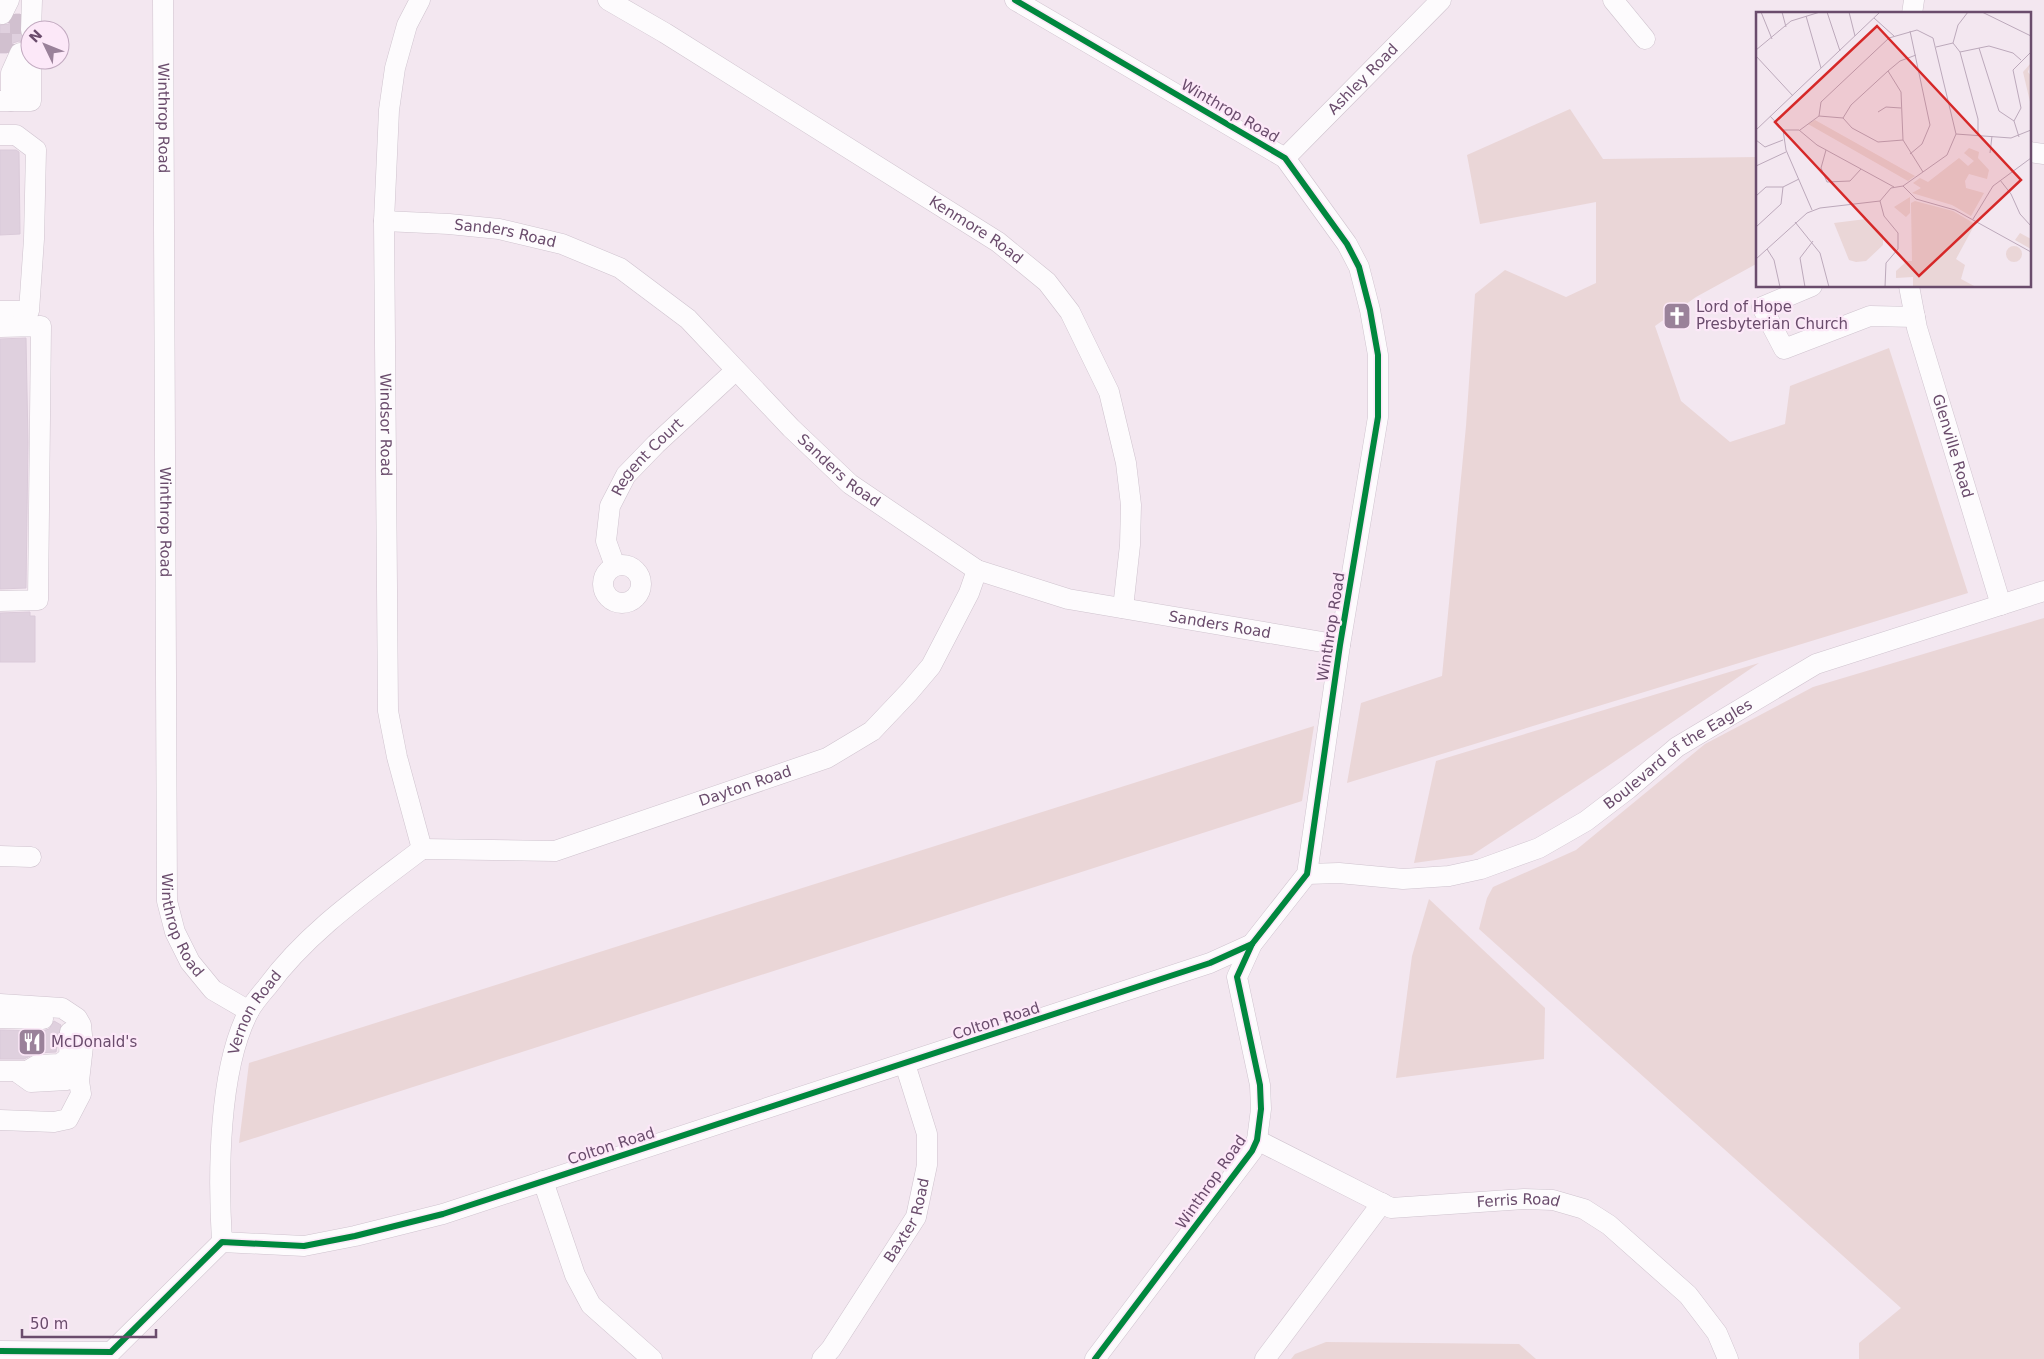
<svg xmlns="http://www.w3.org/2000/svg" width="2044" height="1359" viewBox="0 0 2044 1359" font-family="'DejaVu Sans',sans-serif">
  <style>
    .green { fill: #ead6d7 }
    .building { fill: #dfd0de; stroke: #dacad9 }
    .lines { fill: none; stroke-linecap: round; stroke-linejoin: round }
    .minor-tunnel { stroke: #d1c0cf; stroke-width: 20; stroke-dasharray: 20 10; stroke-linecap: butt }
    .minor-casing { stroke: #cfc3ce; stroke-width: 21 }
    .minor { stroke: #fdfbfd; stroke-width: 20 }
    .cycleway-casing { stroke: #fce8f8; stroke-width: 9 }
    .cycleway { stroke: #00873e; stroke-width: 6 }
    .labels { text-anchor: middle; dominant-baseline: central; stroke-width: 4.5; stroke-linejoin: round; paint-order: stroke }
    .street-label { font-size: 15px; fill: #6a4c6c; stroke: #fce8f8 }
    .poi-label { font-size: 15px; fill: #6a4c6c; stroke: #fce8f8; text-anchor: start }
    .inset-road { fill: none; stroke: #bca9bb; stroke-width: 1 }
    .view { fill: #d62828; fill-opacity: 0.15; stroke: #d62828; stroke-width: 2.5 }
    .inset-edge { fill: none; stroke: #6a4c6c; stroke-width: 2.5 }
  </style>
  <rect width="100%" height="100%" fill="#f3e7f0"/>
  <g class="green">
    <polygon points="1570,109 1603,159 1758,157 1758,263 1696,297 1655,326 1681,401 1730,442 1785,424 1790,386 1889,348 1968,593 1347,783 1361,703 1442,676 1466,426 1475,294 1505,270 1566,297 1596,283 1596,202 1480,224 1467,155"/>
    <polygon points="2044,618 2044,1359 1859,1359 1859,1343 1901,1308 1479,929 1487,898 1493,887 1576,850 1705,744 1813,687"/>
    <polygon points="1759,663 1605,768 1472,855 1414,863 1436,761"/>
    <polygon points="1314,726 1302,801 239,1143 249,1063"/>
    <polygon points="1429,899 1545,1008 1544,1059 1396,1078 1412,956"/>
    <polygon points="1326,1342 1519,1344 1536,1359 1291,1359 1295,1354"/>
  </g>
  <g class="building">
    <polygon points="15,14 20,14 19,30 26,43 19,41 13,43 7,53 0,53 0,25 9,24"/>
    <polygon points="0,150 16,150 19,152 20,234 0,235"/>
    <polygon points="26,338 28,443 26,588 0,589 0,339"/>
    <polygon points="30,612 30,616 35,616 35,662 0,662 0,613"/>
    <polygon points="54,1021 61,1025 56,1052 36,1053 24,1059 0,1059 0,1030 43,1031 49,1029"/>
  </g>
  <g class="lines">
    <g class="minor-tunnel">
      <polyline points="20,14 20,53"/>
      <polyline points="2,53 2,14"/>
    </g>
    <defs>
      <g id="minor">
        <path id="s1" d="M163,0L167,901L175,932L190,962L213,990L249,1011"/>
        <path id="s2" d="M420,0L407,25L395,68L389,110L384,221L388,711L397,757L422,849"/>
        <path id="s3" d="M608,0L665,33L998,242L1047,282L1070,312L1109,392L1126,463L1131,505L1130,545L1123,608"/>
        <polyline points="1015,0 1285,158 1347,244 1359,267 1370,310 1378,355 1378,417 1340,645 1307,874 1252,944 1237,977 1260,1085 1261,1109 1257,1140 1252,1151 1095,1359"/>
        <polyline points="1613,0 1645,39"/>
        <polyline points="2,14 9,0"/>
        <polyline points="1912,14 1914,0"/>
        <polyline points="31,30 32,0"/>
        <polyline points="0,101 31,101 31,60"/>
        <polyline points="11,101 11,73 20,53"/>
        <polyline points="0,135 16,135 36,150 34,239 29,311 0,311"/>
        <polyline points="2030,152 2044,154"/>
        <path id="s4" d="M1285,158L1441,0"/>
        <path id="s5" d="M384,221L449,224L499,229L562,244L620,268L688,319L791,428L850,484L977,570L1068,599L1340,645"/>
        <polyline points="1812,286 1762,307 1784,349 1870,316 1915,317"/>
        <path id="s6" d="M1909,286L1917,328L2001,605"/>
        <polyline points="0,327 41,326 38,600 0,601"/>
        <circle cx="622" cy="584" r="19"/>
        <path id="s7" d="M615,566L606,541L610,506L626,475L656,444L735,371"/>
        <path id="s8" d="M422,849L555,851L827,758L872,731L909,692L931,666L969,593L977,570"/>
        <polyline points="0,856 31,857"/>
        <path id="s9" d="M1307,874L1339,873L1403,879L1449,876L1481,869L1539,848L1586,821L1628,789L1677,747L1816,664L2044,591"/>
        <polyline points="0,1004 62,1008 77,1018 81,1025 83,1046 79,1081 81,1094 68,1119 54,1122 0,1120"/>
        <polyline points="0,1018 43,1019"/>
        <polyline points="0,1071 27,1071 37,1065 60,1064 69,1057 70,1032"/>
        <polyline points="17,1072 31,1082 67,1080 69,1057"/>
        <path id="s10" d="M1257,1140L1391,1208L1524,1199L1553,1200L1584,1209L1609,1225L1688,1295L1717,1333L1728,1359"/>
        <polyline points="543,1181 575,1275 591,1305 652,1359"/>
        <path id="s11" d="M222,1242C218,1176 218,1070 249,1011C254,1002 261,994 267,987C308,931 367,891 422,849"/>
        <polyline points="0,1351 111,1352 222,1242 304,1246 355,1236 443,1214 1210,963 1252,944"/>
        <path id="s12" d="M822,1359L831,1349L916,1217L927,1165V1134L905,1064"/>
        <polyline points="1265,1359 1382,1203"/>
      </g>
    </defs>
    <use href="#minor" class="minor-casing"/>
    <use href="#minor" class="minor"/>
    <defs>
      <g id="cycleway">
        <polyline points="1015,0 1285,158 1347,244 1359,267 1370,310 1378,355 1378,417 1340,645 1307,874 1252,944 1237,977 1260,1085 1261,1109 1257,1140 1252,1151 1095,1359"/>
        <polyline points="0,1351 111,1352 222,1242 304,1246 355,1236 443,1214 1210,963 1252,944"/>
      </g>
    </defs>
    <use href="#cycleway" class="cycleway-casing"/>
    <use href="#cycleway" class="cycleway"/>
  </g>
  <defs>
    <symbol id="church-square" viewBox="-11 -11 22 22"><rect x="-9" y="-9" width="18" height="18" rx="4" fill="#9a829a" stroke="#fce8f8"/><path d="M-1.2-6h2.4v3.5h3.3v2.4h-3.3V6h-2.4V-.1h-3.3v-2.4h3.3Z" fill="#fff"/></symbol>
    <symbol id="restaurant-square" viewBox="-11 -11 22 22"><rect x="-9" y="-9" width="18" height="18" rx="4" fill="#9a829a" stroke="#fce8f8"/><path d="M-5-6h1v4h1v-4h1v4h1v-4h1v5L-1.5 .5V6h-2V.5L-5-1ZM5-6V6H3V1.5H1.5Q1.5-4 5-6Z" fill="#fff"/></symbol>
  </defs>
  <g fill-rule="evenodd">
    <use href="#church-square" x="1661" y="300" width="32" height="32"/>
    <use href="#restaurant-square" x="16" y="1026" width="32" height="32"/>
  </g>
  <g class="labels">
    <g class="street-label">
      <text stroke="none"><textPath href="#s4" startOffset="111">Ashley Road</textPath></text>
      <text transform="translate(1230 111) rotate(30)">Winthrop Road</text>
      <text stroke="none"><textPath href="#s1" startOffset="118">Winthrop Road</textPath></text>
      <text stroke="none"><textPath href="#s3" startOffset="434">Kenmore Road</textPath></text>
      <text stroke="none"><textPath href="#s5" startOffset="122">Sanders Road</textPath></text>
      <text stroke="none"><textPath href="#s2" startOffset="430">Windsor Road</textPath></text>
      <text stroke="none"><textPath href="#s6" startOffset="166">Glenville Road</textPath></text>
      <text stroke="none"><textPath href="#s7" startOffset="124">Regent Court</textPath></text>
      <text stroke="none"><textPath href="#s5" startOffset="542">Sanders Road</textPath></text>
      <text stroke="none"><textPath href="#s1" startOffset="522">Winthrop Road</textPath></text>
      <text stroke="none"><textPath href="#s5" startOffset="962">Sanders Road</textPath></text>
      <text transform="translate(1331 627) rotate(-81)">Winthrop Road</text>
      <text stroke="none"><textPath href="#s9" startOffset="405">Boulevard of the Eagles</textPath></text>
      <text stroke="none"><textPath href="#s8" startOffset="334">Dayton Road</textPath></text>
      <text stroke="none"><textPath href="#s1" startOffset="928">Winthrop Road</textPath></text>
      <text stroke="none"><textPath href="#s11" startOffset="236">Vernon Road</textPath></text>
      <text transform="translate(996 1021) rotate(-18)">Colton Road</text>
      <text transform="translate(611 1146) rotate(-18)">Colton Road</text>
      <text transform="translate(1211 1182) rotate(-55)">Winthrop Road</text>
      <text stroke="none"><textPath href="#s10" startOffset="278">Ferris Road</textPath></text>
      <text stroke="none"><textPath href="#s12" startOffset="164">Baxter Road</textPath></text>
    </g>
    <g class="poi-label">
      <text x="1696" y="307">Lord of Hope<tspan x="1696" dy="17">Presbyterian Church</tspan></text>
      <text x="51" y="1042">McDonald's</text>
    </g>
  </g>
  <g transform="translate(1756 12)">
    <rect width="275" height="275" fill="#f3e7f0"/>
    <path d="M275,51L272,60L275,64V94L267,60ZM59,108L159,164L152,169L52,112ZM213,136L223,140L222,146L233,158L231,167L213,162L209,169L210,176L228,181L215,204L196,193L156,181L165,176L157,171L164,166L172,170L203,146L212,154L218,149L208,141ZM154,185V201L150,205L138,195ZM159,189L197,199L219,212L200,247L209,253L205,267L220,275H157V265L140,266V259L151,249H156L155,191ZM110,207L127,223V233L110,249L100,250L93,248L78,211ZM264,221L275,227V237L259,228ZM250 242a8 8 0 1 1 16 0a8 8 0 1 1-16 0Z" fill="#ead6d7"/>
    <path class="inset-road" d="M5,0L16,27M26,0L30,15M71,0L84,39M93,0L99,24M226,0L275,24M50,4L65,56M118,6L138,24M154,19L174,113L166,132L154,142M197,31L204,40L222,107V123M197,31L202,13L212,0M180,35L197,31M223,36L243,99L258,109M0,38L35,9L64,0M204,40L233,34L257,41L265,48M0,44L37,84M132,59L145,80L147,128L167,160M122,100L130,95L145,96M14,104L27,118H43L61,133L138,175M87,106L95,93L132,59L144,49L160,43M87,106L96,116L122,130L147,128M258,109L265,96L257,58L275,40M258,109L263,125M0,118L124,0M27,118L30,138L56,198M44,118L63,104L87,106M200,122L255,126L275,118M0,128L9,135L27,128M70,138L65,156L71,170L94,169L105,157M234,141L236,124M0,154L30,140M244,168L255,182L264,202L275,214M147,174L160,187L199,198L275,240M0,184L10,175H27L43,167M124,189L128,204L142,221V237L130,251L129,275M217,207L237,174L275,146M39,210L64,241L73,275M0,215L25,192L27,175M11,237L18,248L24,275M0,247L51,201L64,196L124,189L135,176L147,174L191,143L200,122L177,26L161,18L133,26L65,90L63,104M49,275L44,246L57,229"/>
    <path class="view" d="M121,14L265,168L163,264L19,110Z"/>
    <rect width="275" height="275" class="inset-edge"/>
  </g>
  <g transform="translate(45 45) rotate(313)"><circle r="24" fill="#fce8f8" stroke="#c2aac0"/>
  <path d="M0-4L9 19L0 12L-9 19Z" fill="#9a829a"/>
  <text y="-8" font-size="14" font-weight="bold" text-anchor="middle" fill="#6a4c6c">N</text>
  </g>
  <path d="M22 1329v8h134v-8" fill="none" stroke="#6a4c6c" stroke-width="2.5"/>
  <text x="30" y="1329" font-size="15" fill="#6a4c6c" stroke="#fce8f8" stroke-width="4" paint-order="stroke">50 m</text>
</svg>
